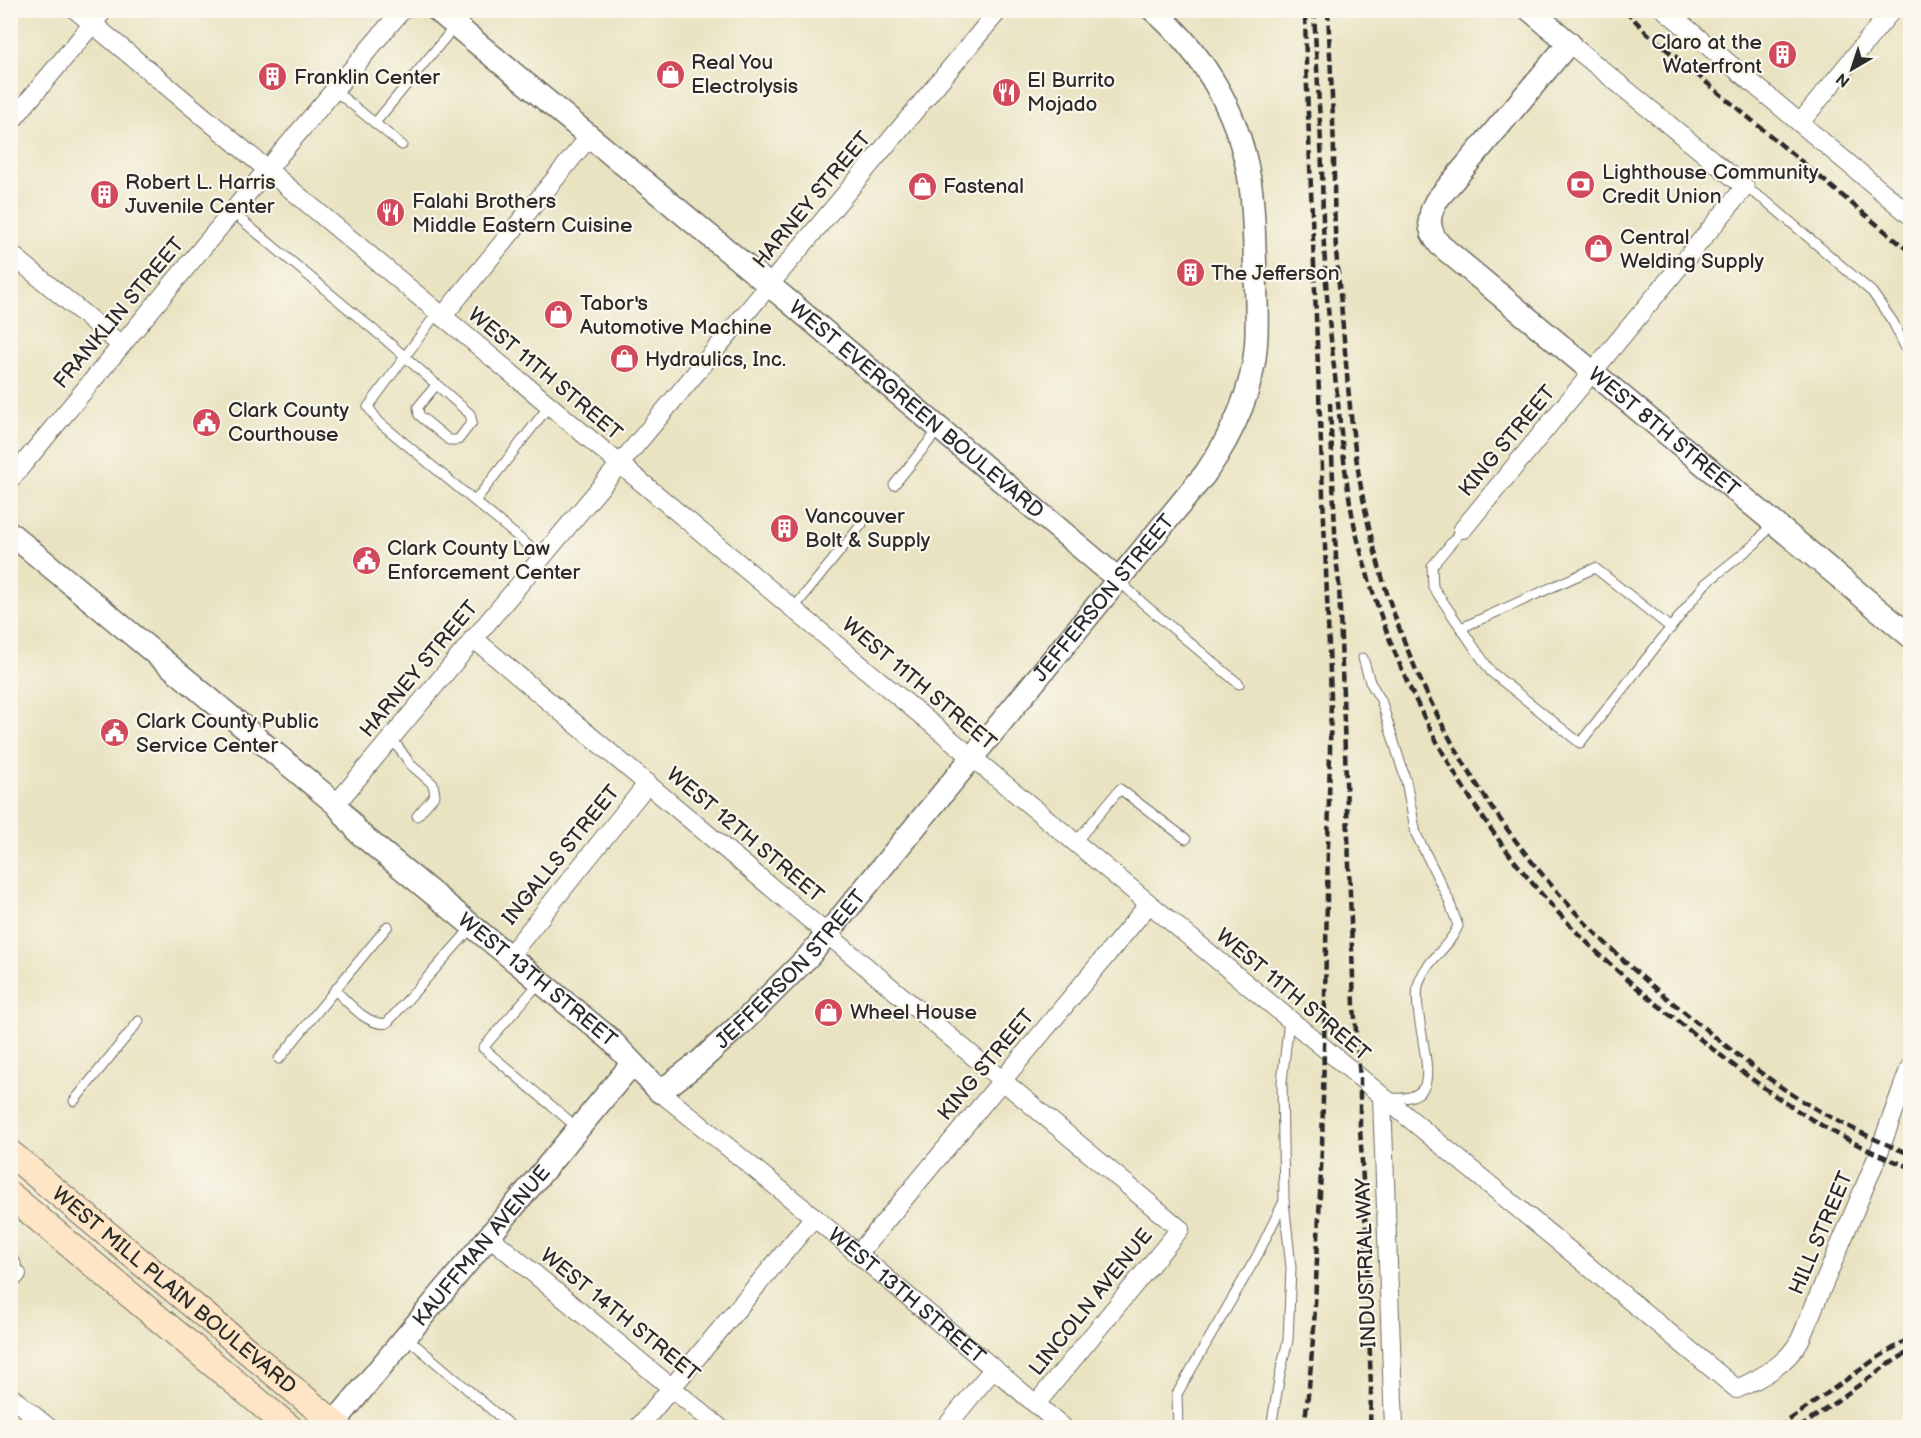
<svg xmlns="http://www.w3.org/2000/svg" width="1921" height="1438" viewBox="0 0 1921 1438" font-family="'Balsamiq Sans',sans-serif">
  <style>
    .lines { fill: none; stroke-linecap: round; stroke-linejoin: round }
    .service-casing { stroke: #6e6b60; stroke-width: 11 }
    .minor-casing { stroke: #6e6b60; stroke-width: 20 }
    .tertiary-casing { stroke: #6e6b60; stroke-width: 25 }
    .secondary-casing { stroke: #6e6b60; stroke-width: 28 }
    .service { stroke: #fff; stroke-width: 9 }
    .minor { stroke: #fff; stroke-width: 18 }
    .tertiary { stroke: #fff; stroke-width: 22 }
    .secondary { stroke: #fde5c5; stroke-width: 26 }
    .rail { stroke: #2b2b2b; stroke-width: 4.5; stroke-dasharray: 9 4.5; stroke-linecap: butt }
    .labels { text-anchor: middle; dominant-baseline: central; stroke-width: 4.5; stroke-linejoin: round; paint-order: stroke }
    .poi-label { font-size: 21px; fill: #2b2b2b; stroke: #fbf7ec; text-anchor: start }
    .street-label { font-size: 21px; fill: #2b2b2b; stroke: #fbf7ec }
  </style>
  <rect width="100%" height="100%" fill="#fbf7ec"/>
  <filter id="ink" filterUnits="userSpaceOnUse"><feTurbulence type="fractalNoise" baseFrequency=".0167" numOctaves="2"/><feDisplacementMap in="SourceGraphic" scale="12" xChannelSelector="R" yChannelSelector="G"/><feConvolveMatrix kernelMatrix="1 2 1 2 8 2 1 2 1" color-interpolation-filters="sRGB"/></filter>
  <filter id="wash" filterUnits="userSpaceOnUse"><feTurbulence type="fractalNoise" baseFrequency=".008" numOctaves="4" result="noise"/><feDisplacementMap in="SourceGraphic" scale="24" xChannelSelector="R" yChannelSelector="G"/><feGaussianBlur stdDeviation="1.35" result="paint"/><feColorMatrix in="noise" values="0 0 0 0 0 0 0 0 0 0 0 0 0 0 0 0 0 1.4 0 .05"/><feComposite in="paint" operator="in"/></filter>
  <g filter="url(#wash)">
    <rect width="100%" height="100%" fill="#e9e3c2"/>
  </g>
  <g filter="url(#ink)">
    <g class="lines">
      <defs>
        <g id="service">
          <polyline points="334,90 402,145"/>
          <polyline points="375,123 455,26"/>
          <polyline points="1745,187 1767,202 1872,292 1893,322 1910,357"/>
          <polyline points="232,212 387,341 470,414 472,422 458,440 449,440 419,415 418,407 437,384"/>
          <polyline points="437,313 368,407 379,422 541,556"/>
          <polyline points="894,485 939,429"/>
          <polyline points="475,501 549,406"/>
          <polyline points="1463,529 1432,566 1433,587 1491,672 1580,743 1705,584 1756,543 1773,522"/>
          <polyline points="1119,581 1145,605 1239,684"/>
          <polyline points="793,609 862,524"/>
          <polyline points="1461,628 1595,568 1671,628"/>
          <path d="M1363,658L1370,682L1381,700L1406,781L1416,834L1448,898L1458,926C1449,949 1424,961 1418,986C1413,1013 1434,1069 1424,1087C1417,1099 1402,1099 1391,1098"/>
          <polyline points="391,737 411,765 433,784 435,795 417,816"/>
          <polyline points="1075,843 1120,789 1186,839"/>
          <path d="M388,926L335,990C348,1002 368,1027 387,1023L473,926"/>
          <polyline points="540,982 483,1048 579,1129"/>
          <polyline points="279,1059 335,990"/>
          <polyline points="74,1101 139,1021"/>
          <polyline points="10,1258 16,1263 17,1274"/>
          <polyline points="406,1337 513,1428"/>
          <polyline points="1178,1428 1177,1394 1257,1256 1284,1201"/>
          <polyline points="1271,1428 1280,1374 1288,1340 1291,1268 1284,1201 1282,1082 1289,1020"/>
        </g>
        <g id="minor">
          <path d="M76,10L864,668L1737,1389C1761,1378 1787,1364 1800,1340L1878,1155L1910,1067"/>
          <polyline points="1665,10 1910,215"/>
          <polyline points="10,123 104,10"/>
          <polyline points="1800,123 1892,10"/>
          <polyline points="10,253 121,345"/>
          <polyline points="442,317 590,136"/>
          <polyline points="10,480 266,171 402,10"/>
          <polyline points="1463,529 1745,187 1569,43"/>
          <polyline points="473,638 1180,1229 1036,1404"/>
          <polyline points="336,804 999,10"/>
          <polyline points="509,956 648,783"/>
          <path id="s1" d="M660,1092L814,1217L1064,1428"/>
          <polyline points="1382,1098 1394,1428"/>
          <polyline points="490,1237 720,1428"/>
          <polyline points="858,1254 1149,904"/>
          <polyline points="10,1281 17,1274"/>
          <polyline points="10,1396 49,1428"/>
          <polyline points="638,1428 814,1217"/>
          <polyline points="945,1428 994,1368"/>
        </g>
        <g id="tertiary">
          <path id="s2" d="M437,10L792,304L1118,579"/>
          <path id="s3" d="M1530,10L1569,43L1436,201C1427,217 1428,231 1440,245L1910,636"/>
          <path id="s4" d="M10,533L336,804L359,833L610,1039L660,1092L699,1062L745,1020L809,956L1205,474C1232,435 1253,392 1256,344C1258,317 1256,290 1255,262C1254,238 1254,214 1251,190C1242,119 1207,56 1153,10"/>
          <path id="s5" d="M330,1428L632,1064"/>
        </g>
        <g id="secondary">
          <path id="s6" d="M10,1153L340,1428"/>
          <polyline points="10,1195 290,1428"/>
        </g>
      </defs>
      <use href="#service" class="service-casing"/>
      <use href="#minor" class="minor-casing"/>
      <use href="#tertiary" class="tertiary-casing"/>
      <use href="#secondary" class="secondary-casing"/>
      <use href="#service" class="service"/>
      <use href="#minor" class="minor"/>
      <use href="#tertiary" class="tertiary"/>
      <use href="#secondary" class="secondary"/>
      <g class="rail">
        <path d="M1314,10C1316,55 1319,99 1321,144C1323,183 1322,223 1325,263C1327,310 1333,357 1338,403C1343,451 1347,501 1360,548C1396,685 1468,817 1565,920C1599,956 1636,988 1674,1018C1749,1079 1819,1134 1910,1167"/>
        <path d="M1328,10C1330,59 1333,107 1334,156C1334,195 1334,234 1338,273C1339,287 1341,301 1342,315C1347,375 1351,434 1362,493C1399,697 1516,879 1678,1007C1715,1037 1753,1069 1793,1095C1830,1119 1870,1138 1910,1154"/>
        <polyline points="1625,10 1647,33 1910,252"/>
        <polyline points="1330,403 1336,558 1339,583 1354,1006 1360,1079 1360,1128 1366,1233 1371,1390 1370,1428"/>
        <polyline points="1304,1428 1309,1387 1314,1327 1322,1148 1331,698 1306,62 1305,10"/>
        <polyline points="1778,1428 1877,1358 1910,1338"/>
        <polyline points="1799,1428 1883,1368 1910,1351"/>
      </g>
    </g>
  </g>
  <defs>
    <symbol id="building-disc" viewBox="-11 -11 22 22"><circle r="9.5" fill="#d1495b" stroke="#fbf7ec"/><path d="M-4-6H4V6H1V3H-1V6H-4ZM-2.5-4.3h1.7v1.8h-1.7ZM.8-4.3h1.7v1.8H.8ZM-2.5-1h1.7V.8h-1.7ZM.8-1h1.7V.8H.8Z" fill="#fff"/></symbol>
    <symbol id="shop-disc" viewBox="-11 -11 22 22"><circle r="9.5" fill="#d1495b" stroke="#fbf7ec"/><path d="M-5-2.5h2.3a2.7 3.5 0 0 1 5.4 0H5L5.5 6h-11ZM-1.5-2.5h3a1.5 2.3 0 0 0-3 0Z" fill="#fff"/></symbol>
    <symbol id="restaurant-disc" viewBox="-11 -11 22 22"><circle r="9.5" fill="#d1495b" stroke="#fbf7ec"/><path d="M-5-6h1v4h1v-4h1v4h1v-4h1v5L-1.5 .5V6h-2V.5L-5-1ZM5-6V6H3V1.5H1.5Q1.5-4 5-6Z" fill="#fff"/></symbol>
    <symbol id="bank-disc" viewBox="-11 -11 22 22"><circle r="9.5" fill="#d1495b" stroke="#fbf7ec"/><path d="M-6-4H6V4H-6ZM0-2.3a2.3 2.3 0 1 0 0 4.6a2.3 2.3 0 1 0 0-4.6Z" fill="#fff"/></symbol>
    <symbol id="civic-disc" viewBox="-11 -11 22 22"><circle r="9.5" fill="#d1495b" stroke="#fbf7ec"/><path d="M-.6-6.5H3V-4.5H.6V-3L4-1V1h2V6H-6V1h2V-1L-.6-3ZM-1.2 2.5V6h2.4V2.5Z" fill="#fff"/></symbol>
  </defs>
  <g fill-rule="evenodd">
    <use href="#building-disc" x="1766" y="38" width="33" height="33"/>
    <use href="#shop-disc" x="654" y="58" width="33" height="33"/>
    <use href="#building-disc" x="256" y="60" width="33" height="33"/>
    <use href="#restaurant-disc" x="990" y="76" width="33" height="33"/>
    <use href="#bank-disc" x="1564" y="168" width="33" height="33"/>
    <use href="#shop-disc" x="906" y="170" width="33" height="33"/>
    <use href="#building-disc" x="88" y="178" width="33" height="33"/>
    <use href="#restaurant-disc" x="374" y="196" width="33" height="33"/>
    <use href="#shop-disc" x="1582" y="232" width="33" height="33"/>
    <use href="#building-disc" x="1174" y="256" width="33" height="33"/>
    <use href="#shop-disc" x="542" y="298" width="33" height="33"/>
    <use href="#shop-disc" x="608" y="342" width="33" height="33"/>
    <use href="#civic-disc" x="190" y="406" width="33" height="33"/>
    <use href="#building-disc" x="768" y="512" width="33" height="33"/>
    <use href="#civic-disc" x="350" y="544" width="33" height="33"/>
    <use href="#civic-disc" x="98" y="716" width="33" height="33"/>
    <use href="#shop-disc" x="812" y="996" width="33" height="33"/>
  </g>
  <g class="labels">
    <g class="poi-label">
      <text x="1762" y="42" text-anchor="end">Claro at the<tspan x="1762" dy="24">Waterfront</tspan></text>
      <text x="691" y="62">Real You<tspan x="691" dy="24">Electrolysis</tspan></text>
      <text x="294" y="77">Franklin Center</text>
      <text x="1027" y="80">El Burrito<tspan x="1027" dy="24">Mojado</tspan></text>
      <text x="1602" y="172">Lighthouse Community<tspan x="1602" dy="24">Credit Union</tspan></text>
      <text x="125" y="182">Robert L. Harris<tspan x="125" dy="24">Juvenile Center</tspan></text>
      <text x="943" y="186">Fastenal</text>
      <text x="412" y="201">Falahi Brothers<tspan x="412" dy="24">Middle Eastern Cuisine</tspan></text>
      <text x="1620" y="237">Central<tspan x="1620" dy="24">Welding Supply</tspan></text>
      <text x="1211" y="273">The Jefferson</text>
      <text x="580" y="303">Tabor's<tspan x="580" dy="24">Automotive Machine</tspan></text>
      <text x="645" y="359">Hydraulics, Inc.</text>
      <text x="228" y="410">Clark County<tspan x="228" dy="24">Courthouse</tspan></text>
      <text x="805" y="516">Vancouver<tspan x="805" dy="24">Bolt &amp; Supply</tspan></text>
      <text x="387" y="548">Clark County Law<tspan x="387" dy="24">Enforcement Center</tspan></text>
      <text x="136" y="721">Clark County Public<tspan x="136" dy="24">Service Center</tspan></text>
      <text x="850" y="1012">Wheel House</text>
    </g>
    <g class="street-label">
      <text transform="translate(812 200) rotate(-50)">HARNEY STREET</text>
      <text transform="translate(119 313) rotate(-50)">FRANKLIN STREET</text>
      <text transform="translate(545 374) rotate(40)">WEST 11TH STREET</text>
      <text stroke="none"><textPath href="#s2" startOffset="624">WEST EVERGREEN BOULEVARD</textPath></text>
      <text stroke="none"><textPath href="#s3" startOffset="597">WEST 8TH STREET</textPath></text>
      <text transform="translate(1507 441) rotate(-50)">KING STREET</text>
      <text stroke="none"><textPath href="#s4" startOffset="1524">JEFFERSON STREET</textPath></text>
      <text transform="translate(419 669) rotate(-50)">HARNEY STREET</text>
      <text transform="translate(919 684) rotate(40)">WEST 11TH STREET</text>
      <text transform="translate(745 835) rotate(40)">WEST 12TH STREET</text>
      <text transform="translate(561 855) rotate(-51)">INGALLS STREET</text>
      <text stroke="none"><textPath href="#s4" startOffset="1038">JEFFERSON STREET</textPath></text>
      <text stroke="none"><textPath href="#s4" startOffset="692">WEST 13TH STREET</textPath></text>
      <text transform="translate(1293 995) rotate(40)">WEST 11TH STREET</text>
      <text transform="translate(986 1065) rotate(-50)">KING STREET</text>
      <text transform="translate(1821 1233) rotate(-67)">HILL STREET</text>
      <text stroke="none"><textPath href="#s5" startOffset="237">KAUFFMAN AVENUE</textPath></text>
      <text transform="translate(1366 1263) rotate(-92)">INDUSTRIAL WAY</text>
      <text stroke="none"><textPath href="#s6" startOffset="214">WEST MILL PLAIN BOULEVARD</textPath></text>
      <text stroke="none"><textPath href="#s1" startOffset="320">WEST 13TH STREET</textPath></text>
      <text transform="translate(1091 1302) rotate(-51)">LINCOLN AVENUE</text>
      <text transform="translate(620 1315) rotate(39)">WEST 14TH STREET</text>
    </g>
  </g>
  <rect width="1921" height="1438" fill="none" stroke="#fbf7ec" stroke-width="36"/>
  <g transform="translate(1852 69) rotate(219)" stroke="#fbf7ec" stroke-width="4.5" paint-order="stroke">
  <path d="M0-4.5L10 22L0 15L-10 22Z" fill="#2b2b2b"/>
  <text y="-9" font-size="16" font-weight="bold" text-anchor="middle" fill="#2b2b2b">N</text>
  </g>
</svg>
